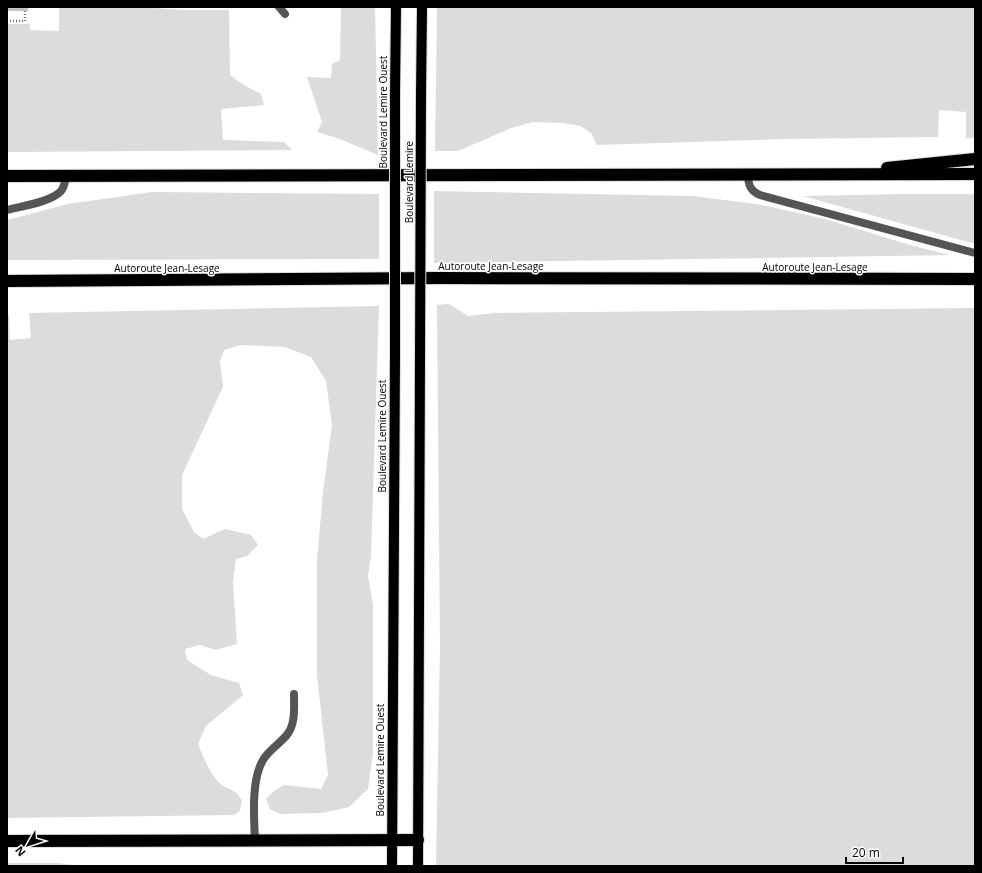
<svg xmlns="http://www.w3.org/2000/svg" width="982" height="873" viewBox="0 0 982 873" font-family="'Open Sans',sans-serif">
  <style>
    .green { fill: #dcdcdc }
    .building { fill: #c4c4c4 }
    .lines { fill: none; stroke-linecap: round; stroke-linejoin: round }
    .primary-casing { stroke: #dbdbdb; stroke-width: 12 }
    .highway-casing { stroke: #dbdbdb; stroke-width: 14 }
    .path { stroke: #777; stroke-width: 2.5; stroke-dasharray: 1 2; stroke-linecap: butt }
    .lane { stroke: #555; stroke-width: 8 }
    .primary { stroke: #000; stroke-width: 10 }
    .highway { stroke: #000; stroke-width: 12 }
    .primary-bridge-casing { stroke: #dbdbdb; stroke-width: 12; stroke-linecap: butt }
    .primary-bridge { stroke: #000; stroke-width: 10 }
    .labels { text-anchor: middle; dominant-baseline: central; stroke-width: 3; stroke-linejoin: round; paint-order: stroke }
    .street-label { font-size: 10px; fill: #000; stroke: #fff }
  </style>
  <rect width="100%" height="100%" fill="#fff"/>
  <g class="green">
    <polygon points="59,7 138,7 183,10 229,10 230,75 242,84 261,94 264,105 221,109 223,140 284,142 292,150 7,152 7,24 30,24 30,30 59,31"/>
    <polygon points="341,7 375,7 378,155 340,139 317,132 322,122 307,77 331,78 332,64 340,60"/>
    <polygon points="437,7 975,7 975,138 966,138 966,112 939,110 938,137 785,139 597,145 592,134 581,126 562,123 533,122 511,128 458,151 435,151"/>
    <polygon points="434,191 692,196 757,204 825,219 910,245 950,255 434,263"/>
    <polygon points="152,192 379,194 379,259 7,260 7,220 68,204"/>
    <polygon points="905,194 975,194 975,244 803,196"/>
    <polygon points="449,304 468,316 494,313 975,308 975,866 436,866 440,646 437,305"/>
    <path d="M379,306L371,556L368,576L373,605V753L368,789L349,807L322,813L280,814L270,809L266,799L274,791L284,785L321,789L328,775L317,675V561L323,492L332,425L326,381L311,357L285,347L241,345L224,350L220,361L223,387L182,475V509L194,532L203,539L225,529L251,535L258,545L247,556L236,559L233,582L237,644L216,650L200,645L185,649L187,660L211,675L239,683L243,695L206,726L198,744C203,756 211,777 222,785C233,792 234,788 242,800L240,811L234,815L7,818V315H9L10,340L31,338L29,313Z"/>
    <polygon points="7,863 56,863 86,866 7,866"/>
  </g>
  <rect class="building" x="7" y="7" width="21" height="4"/>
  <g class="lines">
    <defs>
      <g id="primary">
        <polyline points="395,94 396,7"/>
        <polyline points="421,94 422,7"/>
        <polyline points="392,866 395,357"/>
        <polyline points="418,866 420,357"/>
      </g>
      <g id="highway">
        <polyline points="887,168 975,159"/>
        <polyline points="7,176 975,174"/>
        <polyline points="7,281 441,278 975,279"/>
        <polyline points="7,841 418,840"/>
      </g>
    </defs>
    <use href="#primary" class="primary-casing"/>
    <use href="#highway" class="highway-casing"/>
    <polyline class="path" points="7,21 25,21 25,11"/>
    <g class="lane">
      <polyline points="279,7 285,14"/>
      <path d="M748,174C748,184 750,191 760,195L975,253"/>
      <path d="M7,210C22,206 51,202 61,191C65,186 65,181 66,176"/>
      <path d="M255,840C254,818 251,780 263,760C268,751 279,744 286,736C296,725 294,707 294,694"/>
    </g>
    <use href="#primary" class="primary"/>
    <use href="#highway" class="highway"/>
    <defs>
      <g id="primary-bridge">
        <polyline points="395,357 395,94"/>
        <polyline points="420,357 421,94"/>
      </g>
    </defs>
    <use href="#primary-bridge" class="primary-bridge-casing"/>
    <use href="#primary-bridge" class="primary-bridge"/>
  </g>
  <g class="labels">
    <g class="street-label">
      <text transform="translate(383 112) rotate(-90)">Boulevard Lemire Ouest</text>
      <text transform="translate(409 182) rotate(-90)">Boulevard Lemire</text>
      <text x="491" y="266">Autoroute Jean-Lesage</text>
      <text x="815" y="267">Autoroute Jean-Lesage</text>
      <text x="167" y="268">Autoroute Jean-Lesage</text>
      <text transform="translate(382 436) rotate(-90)">Boulevard Lemire Ouest</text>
      <text transform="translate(380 760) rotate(-90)">Boulevard Lemire Ouest</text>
    </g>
  </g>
  <rect width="982" height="873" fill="none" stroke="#000000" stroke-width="16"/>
  <g transform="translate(28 845) rotate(231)" stroke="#ffffff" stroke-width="3" paint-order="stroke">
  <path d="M0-3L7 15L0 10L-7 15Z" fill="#000000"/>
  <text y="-6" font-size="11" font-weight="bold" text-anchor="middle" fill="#000000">N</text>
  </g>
  <path d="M846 857v6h57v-6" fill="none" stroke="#000000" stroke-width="2"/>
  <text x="852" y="857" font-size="12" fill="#000000" stroke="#ffffff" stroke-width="3" paint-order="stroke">20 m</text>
</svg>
